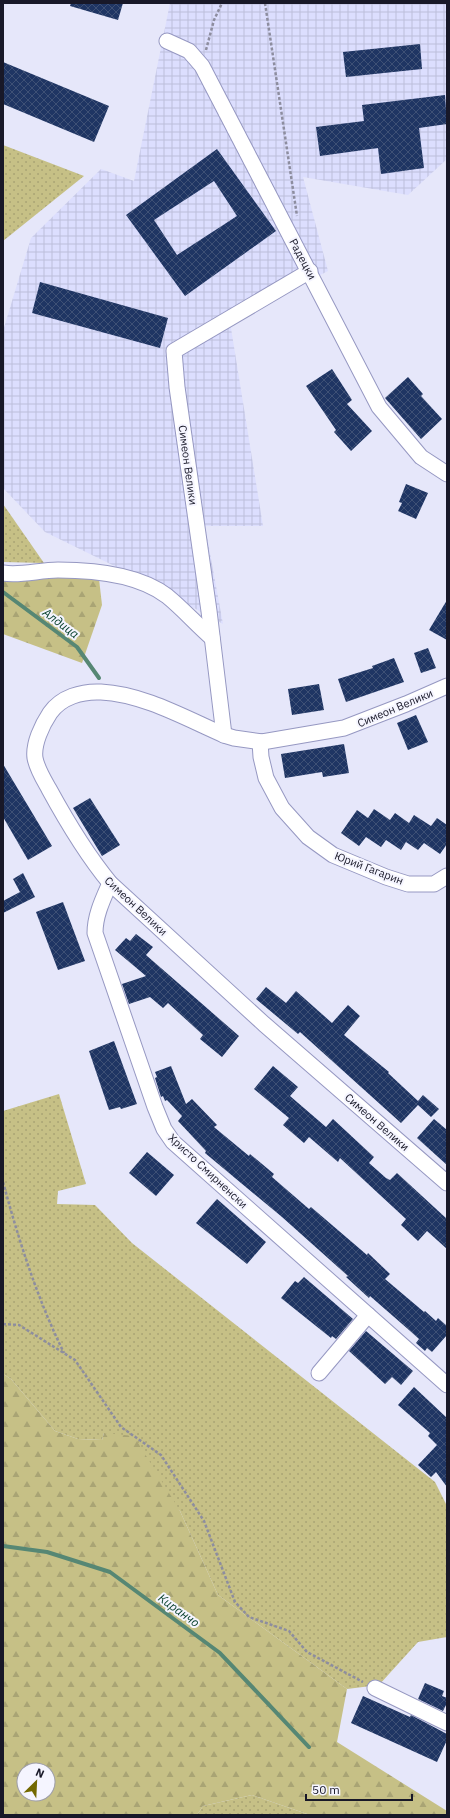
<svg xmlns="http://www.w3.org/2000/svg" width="450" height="1818" viewBox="0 0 450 1818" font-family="'IBM Plex Sans',sans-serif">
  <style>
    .industrial { fill: url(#industrial-grid) }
    .grass { fill: url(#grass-dots) }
    .forest { fill: url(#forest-firs); fill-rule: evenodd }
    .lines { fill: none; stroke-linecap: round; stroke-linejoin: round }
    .stream { stroke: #568774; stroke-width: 4 }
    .building { fill: url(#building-cross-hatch); fill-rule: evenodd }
    .street-casing { stroke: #9698c2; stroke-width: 17 }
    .path { stroke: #8d8d9f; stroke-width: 2.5; stroke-dasharray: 3 2; stroke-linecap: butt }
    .street { stroke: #fff; stroke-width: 15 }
    .labels { text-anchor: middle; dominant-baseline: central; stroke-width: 4; stroke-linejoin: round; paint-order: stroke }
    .street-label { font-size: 11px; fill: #181828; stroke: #f5f5ff }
    .water-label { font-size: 12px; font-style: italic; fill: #003c27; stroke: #f5f5ff }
  </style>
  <defs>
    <pattern id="industrial-grid" width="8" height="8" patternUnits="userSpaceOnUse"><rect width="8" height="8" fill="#dcdefe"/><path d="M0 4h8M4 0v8" fill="none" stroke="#bcbeda"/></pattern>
    <pattern id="grass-dots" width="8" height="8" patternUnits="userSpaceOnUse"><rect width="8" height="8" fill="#c6c086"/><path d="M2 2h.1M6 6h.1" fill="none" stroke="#a9a474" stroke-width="1.8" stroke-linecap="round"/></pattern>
    <pattern id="forest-firs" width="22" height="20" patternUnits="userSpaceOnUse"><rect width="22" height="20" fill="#c6c086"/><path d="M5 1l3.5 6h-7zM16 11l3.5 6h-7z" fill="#a9a474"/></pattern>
    <pattern id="building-cross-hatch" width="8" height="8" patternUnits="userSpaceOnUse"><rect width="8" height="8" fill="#1f3563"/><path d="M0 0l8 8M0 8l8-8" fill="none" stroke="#3e5075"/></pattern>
  </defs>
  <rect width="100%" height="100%" fill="#e6e7fa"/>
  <polygon class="industrial" points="170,3 447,3 447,159 408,195 303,177 328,271 230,322 263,526 205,526 223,624 143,580 45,532 3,488 3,331 31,238 101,169 134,181"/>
  <g class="grass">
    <polygon points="3,145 84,176 3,241"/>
    <polygon points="3,504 44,563 3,562"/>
    <polygon points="59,1094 86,1184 58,1191 57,1204 95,1205 132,1243 435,1482 447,1506 447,1637 418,1642 379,1685 347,1689 218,1595 180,1511 104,1433 102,1440 78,1439 55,1431 11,1379 3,1374 3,1111"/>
    <polygon points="252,1795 310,1815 197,1815 203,1806"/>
  </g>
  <g class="forest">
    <polygon points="98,570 102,605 82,663 3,634 3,577"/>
    <path d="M3,1374L11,1379L55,1431L78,1439L102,1440L104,1433L134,1436L180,1511L218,1595L347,1689L337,1742L447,1811V1815H310L252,1795L203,1806L197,1815H3ZM24,1770H48V1794H24Z"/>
  </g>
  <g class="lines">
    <g class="stream">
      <polyline points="3,592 77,647 99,678"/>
      <polyline points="3,1546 47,1552 110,1572 220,1653 309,1747"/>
    </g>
  </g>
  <g class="building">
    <polygon points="71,3 123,3 118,20 70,6"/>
    <polygon points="420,44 422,69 346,77 343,52"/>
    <polygon points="3,62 109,106 94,142 3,104"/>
    <polygon points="445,95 447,124 419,128 424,168 381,174 378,148 320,156 316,127 364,121 362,105"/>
    <path d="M217,149L276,231L185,296L126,215ZM214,181L237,216L177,255L154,220Z"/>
    <polygon points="40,282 168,318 160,348 32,313"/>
    <polygon points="332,369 352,400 347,404 372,431 351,451 334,432 336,430 306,386"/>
    <polygon points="408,377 423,394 421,396 442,419 421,439 385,398"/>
    <polygon points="406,484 428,493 416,519 398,511 402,503 399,502"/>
    <polygon points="447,600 447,640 429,630"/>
    <polygon points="428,648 436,668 421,673 414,653"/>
    <polygon points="394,658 404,682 346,702 338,679 373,668 372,666"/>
    <polygon points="319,684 324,710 292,715 288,689"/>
    <polygon points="416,715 428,742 408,750 397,723"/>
    <polygon points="344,744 349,773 323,777 322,772 285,778 281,754"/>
    <polygon points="3,764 52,846 28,860 3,817"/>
    <polygon points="90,798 120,845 102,856 73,808"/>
    <polygon points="374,809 390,820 395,813 409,823 414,815 431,826 437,818 447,825 447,844 440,854 424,843 418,850 406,842 401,850 386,840 381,847 366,837 359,846 341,833 357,810 368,818"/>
    <polygon points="23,873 35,897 3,913 3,901 20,892 13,879"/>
    <polygon points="63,902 85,961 58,970 36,912"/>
    <polygon points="136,934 153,947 146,955 239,1036 222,1057 200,1039 203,1035 168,1003 163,1008 150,997 129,1004 122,984 146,976 115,950 126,938 130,941"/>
    <polygon points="266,987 286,1003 296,991 332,1023 348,1005 360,1016 344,1035 389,1072 388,1073 418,1101 423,1095 439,1109 431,1117 418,1105 401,1123 300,1032 298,1034 256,999"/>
    <polygon points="114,1041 137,1104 121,1109 120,1107 109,1110 89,1051"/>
    <polygon points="171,1066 186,1104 192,1099 217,1125 214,1127 249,1156 250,1154 274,1174 272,1177 309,1209 311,1207 367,1255 368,1253 390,1274 385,1279 424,1312 425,1311 436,1321 438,1318 447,1326 447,1335 432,1352 427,1348 425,1351 416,1343 419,1339 409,1330 370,1296 369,1298 346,1277 348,1276 282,1217 205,1153 206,1151 178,1121 182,1116 167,1100 165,1101 163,1096 161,1097 155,1078 157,1077 155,1072"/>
    <polygon points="273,1066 298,1087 290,1096 326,1127 333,1119 374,1157 369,1163 386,1178 390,1180 397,1173 447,1219 447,1249 427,1231 418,1241 401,1225 406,1219 340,1158 338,1162 309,1137 304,1143 283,1125 289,1118 254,1089"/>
    <polygon points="434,1119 447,1130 447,1165 417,1138"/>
    <polygon points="147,1152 174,1175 156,1196 129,1173"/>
    <polygon points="217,1199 266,1242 247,1264 196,1223"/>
    <polygon points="304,1277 353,1319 336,1339 332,1336 331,1338 281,1298 295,1281 298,1283"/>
    <polygon points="366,1331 413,1371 401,1385 392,1377 385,1384 349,1351"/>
    <polygon points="414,1387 447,1418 447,1487 436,1472 431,1477 418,1465 437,1445 428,1436 430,1433 398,1405"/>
    <polygon points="425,1683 444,1691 442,1696 447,1698 447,1703 443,1711 418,1699"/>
    <polygon points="363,1696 410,1717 411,1715 447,1734 447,1740 437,1762 351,1723"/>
  </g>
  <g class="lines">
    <defs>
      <g id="street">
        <polyline points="167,41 189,51 202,66 379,407 421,457 447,474"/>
        <path d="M3,573C21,576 39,570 58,570C93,570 138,574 167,596C183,609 197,625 212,638"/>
        <path d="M447,686L406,704L344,728L262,742L234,738L224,735C185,718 143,694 101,692C82,691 61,697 50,713C42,725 33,744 35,758C37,769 44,780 49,789C67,822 86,854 110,883L264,1024L447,1183"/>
        <polyline points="224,735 209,611 177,387 174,351 310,271"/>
        <polyline points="260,742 261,757 266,778 282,808 308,837 333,855 386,877 408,884 434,884 447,876"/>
        <path d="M110,883C103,899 95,915 95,933L155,1107L164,1129L173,1142L447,1385"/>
        <polyline points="319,1373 368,1315"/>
        <polyline points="375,1688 447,1723"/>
      </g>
    </defs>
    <use href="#street" class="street-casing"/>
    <g class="path">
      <polyline points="265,3 297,216"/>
      <polyline points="206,50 214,20 222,3"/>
      <path d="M3,1182C19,1241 37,1298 64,1353"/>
      <polyline points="3,1324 19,1325 75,1360 121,1427 161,1455 204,1521 235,1602 249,1617 289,1631 307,1652 363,1682"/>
    </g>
    <use href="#street" class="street"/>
  </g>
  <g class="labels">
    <g class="street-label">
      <text transform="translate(303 259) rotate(62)">Радецки</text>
      <text transform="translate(188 465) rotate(82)">Симеон Велики</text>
      <text transform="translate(395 708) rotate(-23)">Симеон Велики</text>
      <text transform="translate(369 868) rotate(21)">Юрий Гагарин</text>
      <text transform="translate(136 906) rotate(43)">Симеон Велики</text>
      <text transform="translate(377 1122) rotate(41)">Симеон Велики</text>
      <text transform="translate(208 1171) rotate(43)">Христо Смирненски</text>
    </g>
    <g class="water-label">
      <text transform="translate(61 623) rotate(37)">Алдица</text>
      <text transform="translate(179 1610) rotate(36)">Киранчо</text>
    </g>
  </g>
  <rect width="450" height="1818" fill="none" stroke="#181828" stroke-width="8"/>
  <g transform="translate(36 1782) rotate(24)"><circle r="19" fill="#f5f5ff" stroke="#9d9da9"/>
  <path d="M0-3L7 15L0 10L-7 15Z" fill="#736901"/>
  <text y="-6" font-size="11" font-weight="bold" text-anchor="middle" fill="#181828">N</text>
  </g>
  <path d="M306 1794v6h106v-6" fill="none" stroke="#181828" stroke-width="2"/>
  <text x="312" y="1794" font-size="12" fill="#181828" stroke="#f5f5ff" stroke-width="3" paint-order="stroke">50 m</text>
</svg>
